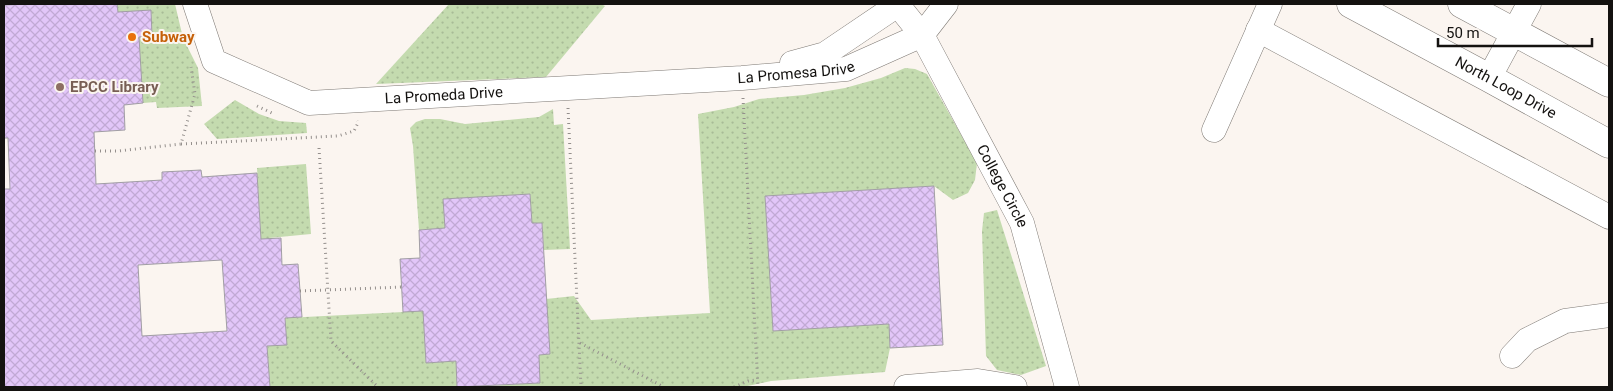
<svg xmlns="http://www.w3.org/2000/svg" width="1613" height="391" viewBox="0 0 1613 391" font-family="Roboto,sans-serif">
  <style>
    .green { fill: url(#green-dots) }
    .building { fill: url(#building-cross-hatch); stroke: #a19ea4; fill-rule: evenodd }
    .lines { fill: none; stroke-linecap: round; stroke-linejoin: round }
    .minor-casing { stroke: #7e7974; stroke-width: 25 }
    .major-casing { stroke: #7e7974; stroke-width: 29 }
    .path { stroke: #948f8c; stroke-width: 3; stroke-dasharray: 1 4; stroke-linecap: butt }
    .minor { stroke: #fff; stroke-width: 24 }
    .major { stroke: #fff; stroke-width: 28 }
    .food-dot { fill: #e8710a; stroke: #fbf5f0; stroke-width: 2 }
    .education-dot { fill: #8d6e63; stroke: #fbf5f0; stroke-width: 2 }
    .labels { text-anchor: middle; dominant-baseline: central; stroke-width: 4; stroke-linejoin: round; paint-order: stroke }
    .food-label { font-size: 15px; font-weight: bold; fill: #c56008; stroke: #fbf5f0; text-anchor: start }
    .street-label { font-size: 15px; fill: #141210; stroke: #fbf5f0 }
    .education-label { font-size: 15px; font-weight: bold; fill: #785e54; stroke: #fbf5f0; text-anchor: start }
  </style>
  <defs>
    <pattern id="green-dots" width="8" height="8" patternUnits="userSpaceOnUse" patternTransform="scale(1.25)"><rect width="8" height="8" fill="#c4dbaf"/><path d="M2 2h.1M6 6h.1" fill="none" stroke="#a8bb96" stroke-width="1.8" stroke-linecap="round"/></pattern>
    <pattern id="building-cross-hatch" width="8" height="8" patternUnits="userSpaceOnUse" patternTransform="scale(1.25)"><rect width="8" height="8" fill="#e2c6f8"/><path d="M0 0l8 8M0 8l8-8" fill="none" stroke="#c1a9d4"/></pattern>
  </defs>
  <rect width="100%" height="100%" fill="#fbf5f0"/>
  <g class="green">
    <polygon points="117,4 175,4 183,38 198,68 202,106 157,108 156,102 143,103 138,37 152,36 151,11 118,12"/>
    <polygon points="449,4 601,4 605,6 546,77 376,84"/>
    <polygon points="905,68 915,69 927,74 977,163 975,180 968,193 953,200 934,186 765,196 773,331 889,324 890,348 885,372 771,381 743,387 469,387 540,383 539,355 550,354 546,299 574,296 591,320 710,313 698,114 734,107 759,99 804,95 845,88 881,78"/>
    <polygon points="235,100 259,114 279,121 306,123 307,133 217,139 204,124"/>
    <polygon points="553,109 554,125 563,124 570,249 544,250 542,223 532,223 530,194 444,199 445,228 419,230 413,146 410,128 416,122 425,119 440,119 465,124 539,117"/>
    <polygon points="306,164 311,234 269,238 270,257 262,257 257,168"/>
    <polygon points="997,210 1046,366 1021,375 997,370 986,356 982,231 984,213"/>
    <polygon points="423,311 426,363 456,361 457,387 270,387 266,328 287,345 285,318"/>
  </g>
  <g class="building">
    <path d="M30,4H117L118,12L151,10L152,36L139,37L143,103L124,105L125,130L94,132L96,184L162,180V172L201,170L202,177L257,173L261,239L281,238L282,265L298,264L302,317L285,318L287,345L267,346L270,387H4V189H10L8,138H4V5ZM222,260L227,331L142,336L138,265Z"/>
    <polygon points="934,186 943,345 890,348 889,324 773,331 765,196"/>
    <polygon points="530,194 532,223 542,223 550,354 539,355 540,383 457,387 456,361 426,363 423,311 403,312 400,259 420,258 419,230 445,228 443,199"/>
  </g>
  <g class="lines">
    <defs>
      <g id="minor">
        <path id="s1" d="M195,4L214,61L309,103L742,78L846,69L922,35L946,4"/>
        <path id="s2" d="M897,4L922,35L1022,223L1067,387"/>
        <polyline points="1258,30 1609,217"/>
        <polyline points="792,63 825,54 899,4"/>
        <polyline points="1489,78 1529,4"/>
        <polyline points="1214,130 1270,4"/>
        <polyline points="1512,356 1527,340 1565,321 1609,315"/>
        <polyline points="906,387 978,381 1015,387"/>
      </g>
      <g id="major">
        <path id="s3" d="M1351,4L1489,78L1609,144"/>
        <polyline points="1462,4 1609,83"/>
      </g>
    </defs>
    <use href="#minor" class="minor-casing"/>
    <use href="#major" class="major-casing"/>
    <g class="path">
      <polyline points="743,98 758,387"/>
      <polyline points="257,106 272,113"/>
      <polyline points="568,108 581,387"/>
      <polyline points="181,144 338,136 354,131 358,123 357,121"/>
      <polyline points="319,148 331,341 378,387"/>
      <polyline points="95,151 118,151 181,144 195,94 191,67"/>
      <polyline points="4,155 9,155"/>
      <polyline points="300,291 402,287"/>
      <polyline points="580,343 664,387"/>
      <polyline points="734,387 748,381 757,380"/>
    </g>
    <use href="#minor" class="minor"/>
    <use href="#major" class="major"/>
  </g>
  <circle class="food-dot" cx="132" cy="37" r="5"/>
  <circle class="education-dot" cx="60" cy="87" r="5"/>
  <g class="labels">
    <g class="food-label">
      <text x="142" y="37">Subway</text>
    </g>
    <g class="street-label">
      <text stroke="none"><textPath href="#s1" startOffset="652">La Promesa Drive</textPath></text>
      <text stroke="none"><textPath href="#s3" startOffset="176">North Loop Drive</textPath></text>
      <text stroke="none"><textPath href="#s1" startOffset="299">La Promeda Drive</textPath></text>
      <text stroke="none"><textPath href="#s2" startOffset="211">College Circle</textPath></text>
    </g>
    <g class="education-label">
      <text x="70" y="87">EPCC Library</text>
    </g>
  </g>
  <rect width="1613" height="391" fill="none" stroke="#141210" stroke-width="10"/>
  <path d="M1438 38v8h154v-8" fill="none" stroke="#141210" stroke-width="2.5"/>
  <text x="1446" y="38" font-size="15" fill="#141210" stroke="#fbf5f0" stroke-width="4" paint-order="stroke">50 m</text>
</svg>
